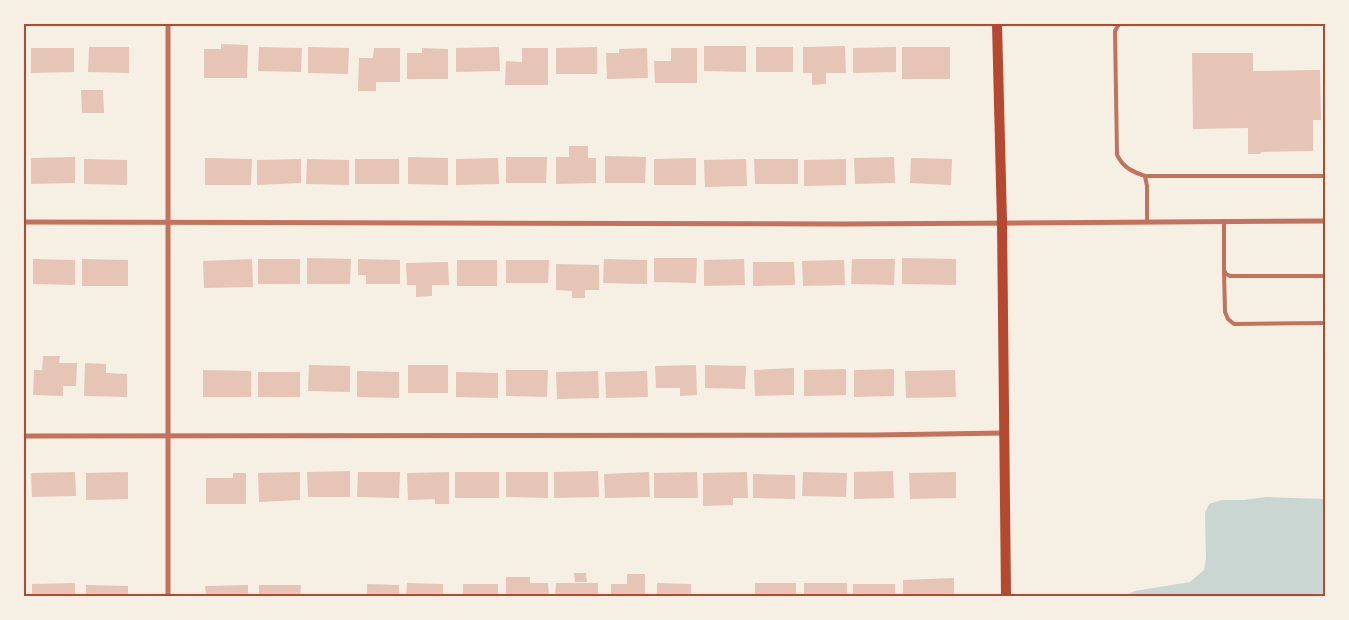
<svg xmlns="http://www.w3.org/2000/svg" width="1349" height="620" viewBox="0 0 1349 620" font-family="'Libre Baskerville',serif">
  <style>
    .water { fill: #c9d6d2 }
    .building { fill: #e6c5b7 }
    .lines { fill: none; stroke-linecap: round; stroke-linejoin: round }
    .service { stroke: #c5725c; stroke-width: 4 }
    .minor { stroke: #c5725c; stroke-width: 5 }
    .secondary { stroke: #b5482f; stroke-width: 10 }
    .neatline { fill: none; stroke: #b5482f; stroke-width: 2 }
  </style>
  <rect width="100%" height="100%" fill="#f6efe4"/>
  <polygon class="water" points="1266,497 1325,499 1325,596 1123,596 1135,591 1190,582 1204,570 1206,559 1205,513 1209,504 1222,500 1244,500"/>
  <g class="building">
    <polygon points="221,44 248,45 247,78 204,78 204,49 221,49"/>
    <polygon points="704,46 746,46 746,72 704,71"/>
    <polygon points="845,46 846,73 826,73 826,84 812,85 812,73 803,73 803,47"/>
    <polygon points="89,47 129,47 129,73 88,72"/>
    <polygon points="259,47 302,48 301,72 258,71"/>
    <polygon points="308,47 349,48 348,74 308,73"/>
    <polygon points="499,47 500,71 456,72 456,48"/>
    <polygon points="597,47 597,74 556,74 556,48"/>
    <rect x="756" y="47" width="37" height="25"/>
    <polygon points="896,47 896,72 853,73 853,48"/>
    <rect x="902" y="47" width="48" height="32"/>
    <polygon points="31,48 74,48 74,72 31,73"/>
    <polygon points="374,48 400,48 400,82 376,82 376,91 358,91 359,58 373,58"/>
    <polygon points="422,48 448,49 448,79 407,79 407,53 422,53"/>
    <polygon points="522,48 548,48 548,85 505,85 506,61 522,62"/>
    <polygon points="647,48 648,78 607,79 606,53 619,53 619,49"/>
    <polygon points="671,48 697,48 697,83 655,83 654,61 671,61"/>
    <polygon points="1192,53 1253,53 1253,71 1320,70 1321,120 1313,120 1313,151 1262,152 1260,154 1248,154 1248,128 1193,129"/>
    <polygon points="81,90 103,90 104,113 82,113"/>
    <polygon points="569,146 588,146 588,158 596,158 596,183 556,184 556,157 569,157"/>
    <polygon points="605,156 646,157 645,183 605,183"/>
    <polygon points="75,157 75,183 31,184 31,158"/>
    <polygon points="408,157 448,158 448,185 408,184"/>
    <polygon points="506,157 547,157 546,183 506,183"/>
    <polygon points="894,157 895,183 855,184 854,158"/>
    <polygon points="205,158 252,159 251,185 205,185"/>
    <polygon points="498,158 499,184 456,185 456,159"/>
    <polygon points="696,158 696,185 654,185 654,159"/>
    <polygon points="911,158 952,159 951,185 910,183"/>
    <polygon points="84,159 127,160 127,185 84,184"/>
    <polygon points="301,159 301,183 257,185 257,160"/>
    <polygon points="307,159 349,160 349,185 306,184"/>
    <rect x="355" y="159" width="44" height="25"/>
    <polygon points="746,159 747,186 705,187 704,160"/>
    <polygon points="754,159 798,159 798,184 755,184"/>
    <polygon points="846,159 846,185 804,186 804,160"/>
    <polygon points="307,258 351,259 350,284 307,284"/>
    <polygon points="654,258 697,258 696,283 654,282"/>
    <polygon points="902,258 956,259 956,285 902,284"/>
    <polygon points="33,259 75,260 75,285 33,284"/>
    <polygon points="82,259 128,260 128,286 82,286"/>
    <polygon points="252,259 253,287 204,288 203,261"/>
    <rect x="258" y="259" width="42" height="25"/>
    <polygon points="358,259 400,260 400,284 366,284 366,275 358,275"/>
    <polygon points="604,259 647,260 647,284 603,283"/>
    <polygon points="744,259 745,285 704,286 704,260"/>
    <polygon points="852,259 895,259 894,285 851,284"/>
    <rect x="457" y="260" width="40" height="26"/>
    <polygon points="506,260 549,260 548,283 506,283"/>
    <polygon points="844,260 845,285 803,286 802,261"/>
    <polygon points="448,262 449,285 432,285 432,296 416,297 416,285 407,285 406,263"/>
    <polygon points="753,262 794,262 795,285 753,286"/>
    <polygon points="556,264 599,265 599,290 585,290 585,298 572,298 572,291 556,290"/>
    <polygon points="43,356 60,356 59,363 77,363 76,386 63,386 63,396 33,395 34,370 42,370"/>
    <polygon points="85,363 106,364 106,373 127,374 127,397 84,396"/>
    <polygon points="309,365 350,366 350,392 308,391"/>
    <rect x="408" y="365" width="40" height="28"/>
    <polygon points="696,365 697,395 680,396 680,388 656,388 655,366"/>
    <polygon points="705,365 746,366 745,389 705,388"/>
    <polygon points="794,368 794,395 755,396 754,370"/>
    <polygon points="846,369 846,395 804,396 804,370"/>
    <polygon points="894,369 894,396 854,397 854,370"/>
    <polygon points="203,370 251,371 251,397 203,397"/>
    <polygon points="506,370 548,370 547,397 506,396"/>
    <polygon points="955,370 956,397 906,398 905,371"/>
    <polygon points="357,371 399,372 399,398 357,397"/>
    <polygon points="598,371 599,398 557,399 556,372"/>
    <polygon points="647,371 648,397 606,398 605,372"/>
    <rect x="258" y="372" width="42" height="25"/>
    <polygon points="456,372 498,373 498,398 456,397"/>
    <polygon points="350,471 350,497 308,497 307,472"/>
    <polygon points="598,471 599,497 554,498 554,472"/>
    <polygon points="893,471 894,498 854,499 854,472"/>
    <polygon points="75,472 76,496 32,497 31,473"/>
    <polygon points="128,472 128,499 86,500 86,473"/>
    <polygon points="300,472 300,500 259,502 258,473"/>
    <polygon points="358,472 400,472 399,498 357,497"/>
    <polygon points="449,472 449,504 435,504 435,499 408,500 407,473"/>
    <rect x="455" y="472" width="44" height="26"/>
    <polygon points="506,472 548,472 548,498 506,497"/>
    <polygon points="649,472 650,497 605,498 604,474"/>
    <polygon points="697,472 698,498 654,498 654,473"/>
    <polygon points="747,472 748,498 733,498 733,505 703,506 703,473"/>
    <polygon points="803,472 847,473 846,497 802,496"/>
    <polygon points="956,472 956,498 910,499 909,473"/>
    <polygon points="233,473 246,473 246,504 206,504 206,478 233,478"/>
    <polygon points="753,474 795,475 795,499 753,498"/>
    <polygon points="574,573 586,573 587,582 575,582"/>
    <polygon points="627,574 645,574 645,596 611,596 611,584 627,584"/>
    <polygon points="506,577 530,577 530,583 548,583 549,596 506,596"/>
    <polygon points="954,578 954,596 903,596 903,580"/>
    <polygon points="75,583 75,596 32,596 32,584"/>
    <polygon points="407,583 443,584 443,596 406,596"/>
    <polygon points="556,583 598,583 598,596 555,596"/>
    <polygon points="657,583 691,584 691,596 657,596"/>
    <rect x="755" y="583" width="41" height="13"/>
    <rect x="804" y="583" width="43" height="13"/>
    <polygon points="367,584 399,585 399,596 367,596"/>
    <rect x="463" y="584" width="35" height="12"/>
    <rect x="853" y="584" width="42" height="12"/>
    <polygon points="86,585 128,586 128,596 86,596"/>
    <polygon points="248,585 248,596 206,596 205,586"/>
    <polygon points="259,585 301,585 300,596 259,596"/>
  </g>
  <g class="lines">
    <g class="service">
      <path d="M1119,24L1115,31L1117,155C1124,168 1131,171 1145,176L1147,186V222"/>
      <polyline points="1145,176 1325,176"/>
      <polyline points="1224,221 1224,270 1226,274 1230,276 1325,276"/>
      <polyline points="1224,272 1225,312 1228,319 1234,324 1325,323"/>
    </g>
    <g class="minor">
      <polyline points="168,24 168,596"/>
      <polyline points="24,222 843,224 1325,221"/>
      <polyline points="24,436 876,435 1004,433"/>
    </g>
    <polyline class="secondary" points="997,24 1002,222 1006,596"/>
  </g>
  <rect width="1349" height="620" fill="none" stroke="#f6efe4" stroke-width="50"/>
  <rect x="25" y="25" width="1299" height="570" class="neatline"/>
</svg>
